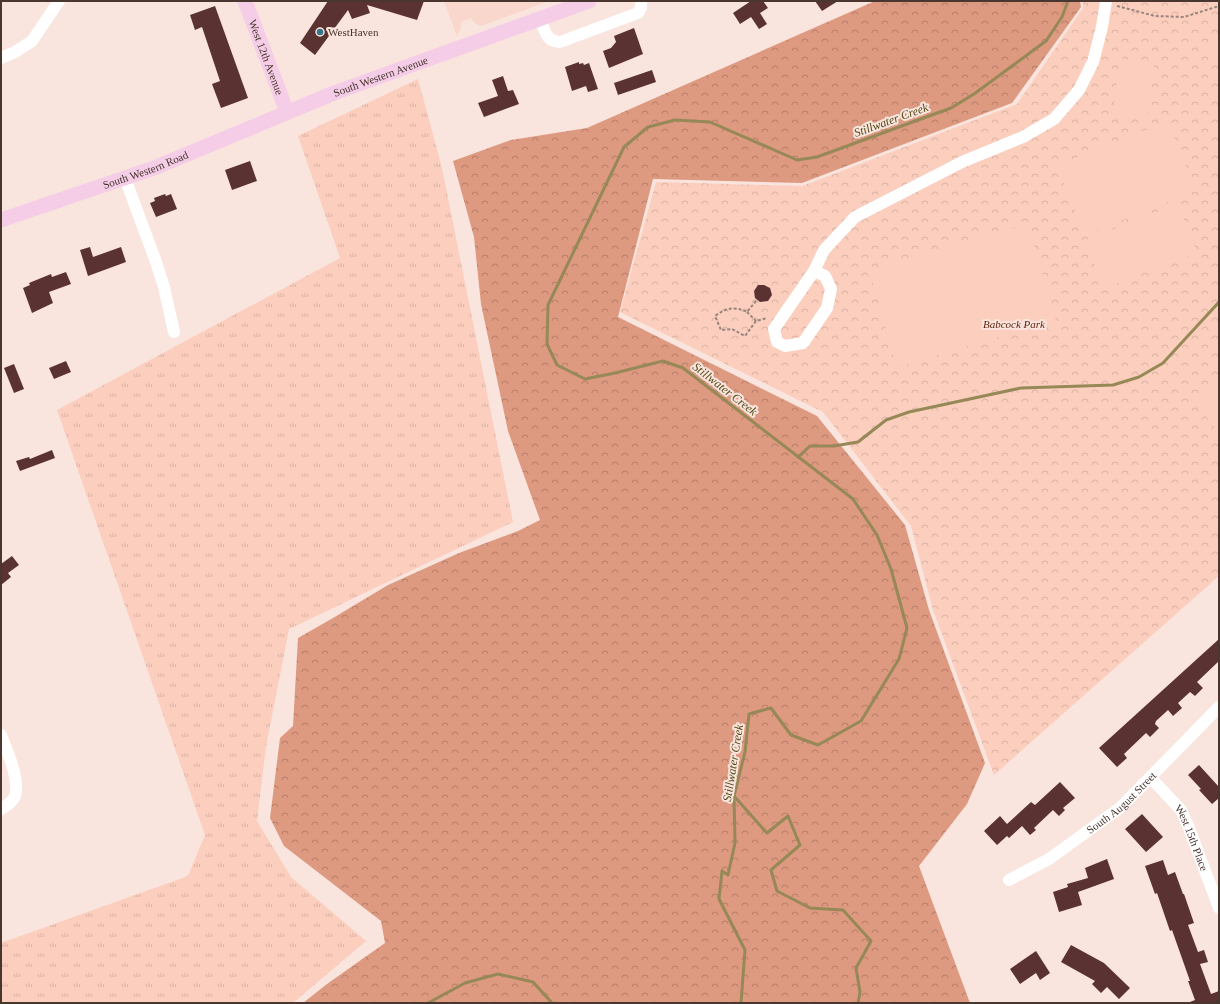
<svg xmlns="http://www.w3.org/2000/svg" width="1220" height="1004" viewBox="0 0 1220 1004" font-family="'Times New Roman',serif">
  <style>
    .built { fill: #f9d7cc }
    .grass { fill: url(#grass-tufts) }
    .forest { fill: url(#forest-crowns) }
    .park { fill: url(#park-crowns) }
    .pitch { fill: #fccebe }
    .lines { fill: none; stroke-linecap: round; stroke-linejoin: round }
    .stream { stroke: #968957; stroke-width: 3 }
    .building { fill: #5b3232 }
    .path { stroke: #98857e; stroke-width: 2; stroke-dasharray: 3 2; stroke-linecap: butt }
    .minor { stroke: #fff; stroke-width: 12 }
    .major { stroke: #f5cde7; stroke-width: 15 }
    .poi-dot { fill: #347588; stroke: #f9e5de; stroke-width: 1.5 }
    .labels { text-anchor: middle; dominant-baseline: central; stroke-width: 4; stroke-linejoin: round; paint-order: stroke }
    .poi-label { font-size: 11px; fill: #48362f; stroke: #f9e5de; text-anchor: start }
    .street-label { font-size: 11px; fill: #48362f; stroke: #f9e5de }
    .park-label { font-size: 11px; font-style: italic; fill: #61230b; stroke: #f9e5de }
    .water-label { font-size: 12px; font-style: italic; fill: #514913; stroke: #f9e5de }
  </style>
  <defs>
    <pattern id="grass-tufts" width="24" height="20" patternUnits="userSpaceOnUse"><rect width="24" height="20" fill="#fccebe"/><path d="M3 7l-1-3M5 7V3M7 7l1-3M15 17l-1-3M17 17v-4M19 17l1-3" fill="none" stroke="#dab2a4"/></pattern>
    <pattern id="forest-crowns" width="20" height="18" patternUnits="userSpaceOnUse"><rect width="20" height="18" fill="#de9981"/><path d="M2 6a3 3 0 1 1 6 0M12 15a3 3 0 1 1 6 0" fill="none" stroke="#b67e6a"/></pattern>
    <pattern id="park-crowns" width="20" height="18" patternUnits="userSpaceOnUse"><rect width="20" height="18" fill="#fccebe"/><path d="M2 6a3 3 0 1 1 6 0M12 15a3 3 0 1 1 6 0" fill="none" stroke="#dab2a4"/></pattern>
  </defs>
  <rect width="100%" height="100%" fill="#f9e5de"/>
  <polygon class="built" points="444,1 549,1 487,24 480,26 475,23 471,18 461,22 461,28 457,36"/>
  <polygon class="grass" points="418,79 442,168 513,522 289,629 266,747 257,821 291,877 366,941 293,1003 1,1003 1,943 188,876 205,835 57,410 340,258 298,136"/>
  <polygon class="forest" points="875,1 1080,1 1081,7 1012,103 802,183 653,179 618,317 817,416 905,525 929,610 985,763 967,804 919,866 970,1003 303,1003 327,984 385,943 381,921 284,846 270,818 280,738 293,726 298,638 333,618 388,585 459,553 518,531 540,520 508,431 481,304 474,237 453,161 511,140 587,128"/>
  <polygon class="park" points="1083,1 1219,1 1219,576 994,775 933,610 911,526 823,412 620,312 656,182 802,186 1017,104 1083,8"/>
  <g class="pitch">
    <polygon points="1219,38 1219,61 1205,43"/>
    <polygon points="1120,58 1154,64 1147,118 1113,113"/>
    <polygon points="1168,121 1196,191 1085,235 1057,165"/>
    <polygon points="1178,204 1197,253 1104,288 1085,240"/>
    <polygon points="1028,224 1056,320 897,367 869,270"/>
    <polygon points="1219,379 1219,433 1193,400"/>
  </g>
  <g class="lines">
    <g class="stream">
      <polyline points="798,457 810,446 834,446 858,442 886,420 909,412 1021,388 1113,385 1139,377 1163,363 1219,302"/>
      <polyline points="734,796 767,833 788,816 800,845 771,870 777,891 810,908 843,910 871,941 856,968 860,992 858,1003"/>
      <polyline points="428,1003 465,983 498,974 533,982 552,1003"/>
      <polyline points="741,1003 745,950 719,899 722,871 728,875 735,843 734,796 745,752 749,714 771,708 791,735 818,745 861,721 899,659 907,628 891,569 877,535 853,499 683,368 663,361 615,373 585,379 557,365 547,344 548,305 624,147 648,127 675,120 710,122 797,160 817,157 951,108 974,94 1046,41 1062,17 1068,1"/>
    </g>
  </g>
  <g class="building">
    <polygon points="328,1 424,1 417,20 367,5 370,13 352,19 348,10 315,55 300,43"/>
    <polygon points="751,1 763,1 768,8 760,13 767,24 759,29 751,17 740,24 733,13"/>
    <polygon points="815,1 838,1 822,11"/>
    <polygon points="215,6 248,98 221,108 212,84 220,81 202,27 195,30 190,15"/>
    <polygon points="634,28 643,54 609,68 603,51 611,48 616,42 614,36"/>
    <polygon points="579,62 579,64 583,63 584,65 589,63 598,89 588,92 586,86 572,91 565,67"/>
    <polygon points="652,70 656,82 618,95 614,83"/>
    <polygon points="503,76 508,91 513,90 519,104 484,117 478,103 498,96 492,80"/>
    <polygon points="250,161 257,181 232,190 225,170"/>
    <polygon points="165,194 166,196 171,194 177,209 156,217 150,203 155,201 154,198"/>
    <polygon points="90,247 93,257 121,247 126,262 88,276 80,250"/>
    <polygon points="66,272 71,284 49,292 53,303 32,313 23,288 30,285 29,283 51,274 52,277"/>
    <polygon points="758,285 764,285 770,288 772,295 768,301 760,302 755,298 754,291"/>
    <polygon points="66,361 71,372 54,379 49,368"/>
    <polygon points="14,364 24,389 14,393 4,368"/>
    <polygon points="52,450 55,458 20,471 16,461 29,457 30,459"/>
    <polygon points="12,556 19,565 8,573 11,577 1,585 1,564"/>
    <polygon points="1219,639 1219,661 1197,682 1203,688 1195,696 1190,692 1178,703 1182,708 1173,716 1168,710 1156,721 1155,724 1159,728 1150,737 1146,733 1124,754 1127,758 1117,767 1099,748"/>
    <polygon points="1199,765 1219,787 1219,798 1212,804 1199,790 1201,789 1188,775"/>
    <polygon points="1060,782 1075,798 1063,808 1065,810 1059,816 1053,810 1034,828 1036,830 1030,835 1022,826 1009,838 1007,836 997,845 984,831 1000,816 1007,824 1031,802 1035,805"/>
    <polygon points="1142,814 1163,837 1146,852 1125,829"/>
    <polygon points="1107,859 1114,879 1078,892 1082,905 1059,912 1053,892 1068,887 1067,884 1088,878 1085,868"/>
    <polygon points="1163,860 1168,875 1175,872 1183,894 1184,894 1194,923 1188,925 1198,952 1204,950 1208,962 1200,964 1211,994 1219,991 1219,1003 1190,1003 1190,1002 1195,1000 1188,981 1190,981 1172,930 1170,931 1157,893 1155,894 1145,866"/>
    <polygon points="1071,945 1104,963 1130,988 1119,999 1107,987 1101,993 1092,984 1095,981 1061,962"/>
    <polygon points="1036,951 1050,973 1040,980 1036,973 1020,984 1010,969"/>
  </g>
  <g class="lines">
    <g class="path">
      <polyline points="1117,6 1155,16 1184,17 1219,6"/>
      <path d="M756,301L747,312C734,306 726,308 715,316L721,330L732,329L745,336L756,321L767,318"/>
      <polyline points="747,312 756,321"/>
    </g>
    <g class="minor">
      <path d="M540,18C545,30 545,41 560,42L638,13L641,8V1"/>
      <polyline points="1,58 15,52 32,41 59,1"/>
      <polyline points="125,178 156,262 164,287 174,332"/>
      <polyline points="814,271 825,276 831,289 827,308 803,343 785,346 777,342 774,329 814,271 824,250 855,217 962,162 1023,137 1054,119 1079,90 1093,62 1102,27 1106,1"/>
      <path d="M1,735C7,751 20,779 15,796C13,802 6,806 1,809"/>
      <path id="s1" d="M1150,777L1181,810L1189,828L1219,908"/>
      <path id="s2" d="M1009,880L1049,859L1121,807L1219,707"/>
    </g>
    <g class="major">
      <path id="s3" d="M245,1L287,112"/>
      <path id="s4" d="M1,220L154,168L334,93L589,1"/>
    </g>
  </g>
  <circle class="poi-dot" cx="320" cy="32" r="4"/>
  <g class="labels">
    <g class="poi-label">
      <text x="328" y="32">WestHaven</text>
    </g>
    <g class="street-label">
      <text stroke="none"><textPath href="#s3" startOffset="60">West 12th Avenue</textPath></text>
      <text stroke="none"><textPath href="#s4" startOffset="406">South Western Avenue</textPath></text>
      <text stroke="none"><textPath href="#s4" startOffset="153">South Western Road</textPath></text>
      <text stroke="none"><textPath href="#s2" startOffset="137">South August Street</textPath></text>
      <text stroke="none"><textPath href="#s1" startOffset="75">West 15th Place</textPath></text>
    </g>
    <g class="park-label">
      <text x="1014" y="324">Babcock Park</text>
    </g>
    <g class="water-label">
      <text transform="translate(891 120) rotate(-20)">Stillwater Creek</text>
      <text transform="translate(725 389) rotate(38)">Stillwater Creek</text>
      <text transform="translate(733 763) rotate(-81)">Stillwater Creek</text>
    </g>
  </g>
  <rect width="1220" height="1004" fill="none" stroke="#48362f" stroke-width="4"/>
</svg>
